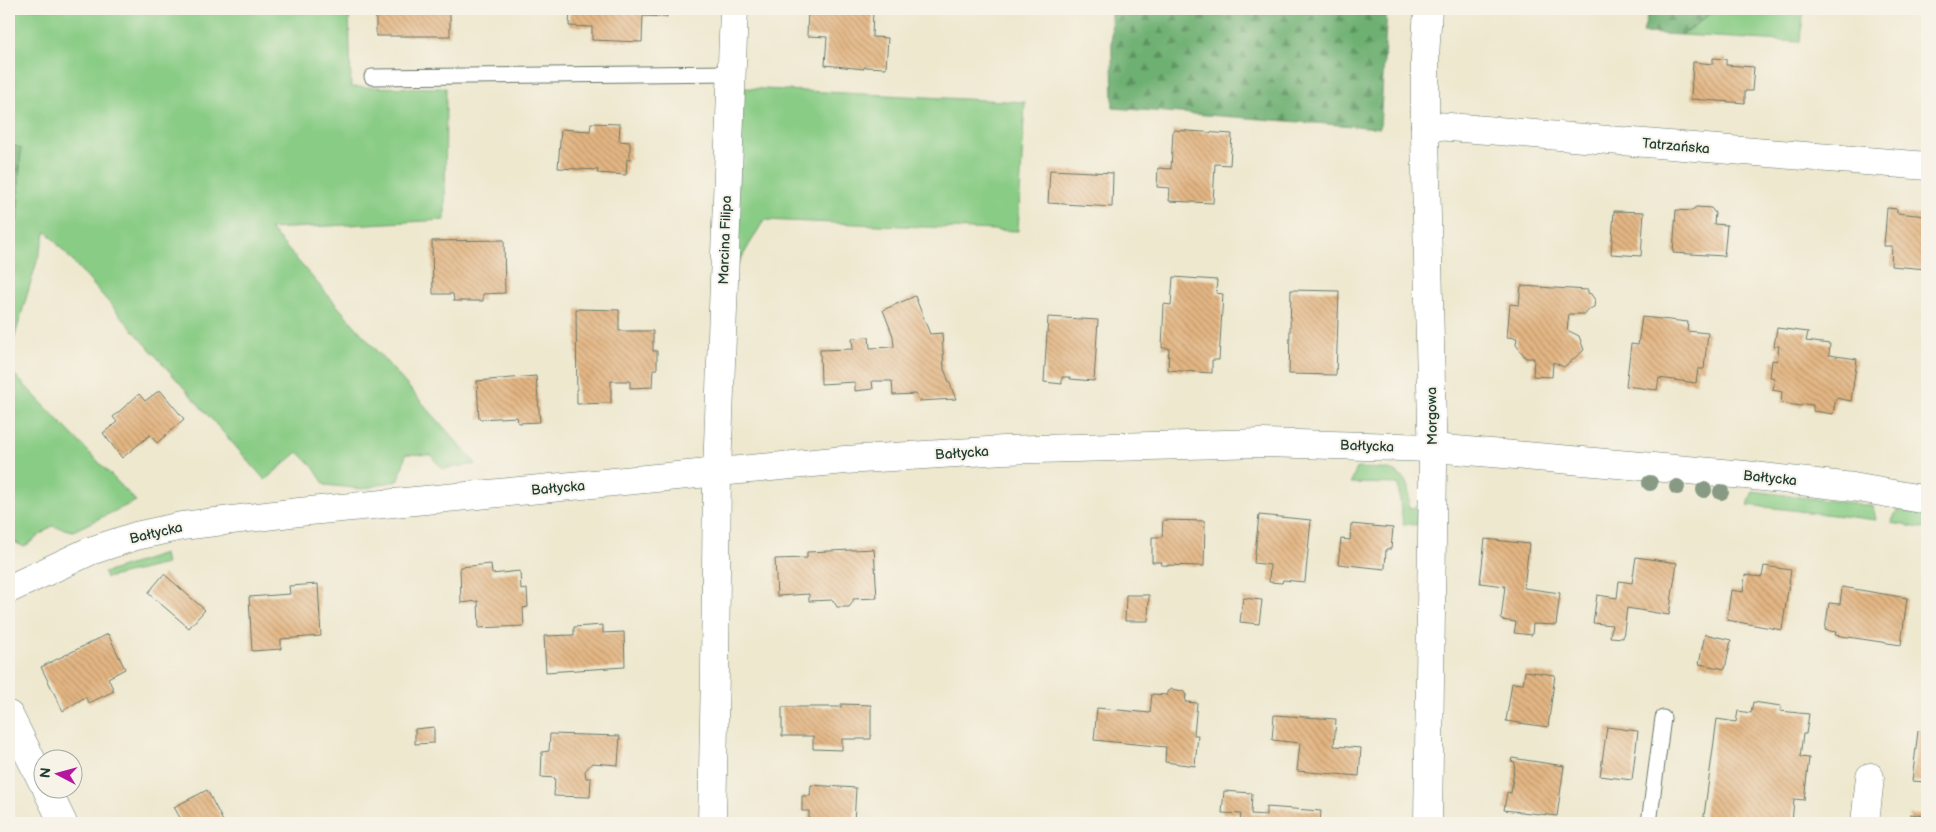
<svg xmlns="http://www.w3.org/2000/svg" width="1936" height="832" viewBox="0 0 1936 832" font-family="'Balsamiq Sans',sans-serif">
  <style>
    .green { fill: #89cc85; stroke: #54845c }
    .forest { fill: url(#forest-firs); stroke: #467653 }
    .building { fill: url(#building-back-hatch) }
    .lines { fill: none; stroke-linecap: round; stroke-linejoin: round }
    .lane-casing { stroke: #67796a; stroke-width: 17 }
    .street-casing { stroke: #67796a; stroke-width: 29 }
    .lane { stroke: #fff; stroke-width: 15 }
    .street { stroke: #fff; stroke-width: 28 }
    .tree { fill: #889a83 }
    .labels { text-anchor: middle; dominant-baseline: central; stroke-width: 4; stroke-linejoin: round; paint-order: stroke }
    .street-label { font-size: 14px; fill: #1f3d34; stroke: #f7f3e8 }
  </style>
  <defs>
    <pattern id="forest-firs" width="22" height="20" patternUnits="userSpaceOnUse" patternTransform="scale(1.25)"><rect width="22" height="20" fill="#6eb072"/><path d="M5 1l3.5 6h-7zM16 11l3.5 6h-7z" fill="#5a905e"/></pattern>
    <pattern id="building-back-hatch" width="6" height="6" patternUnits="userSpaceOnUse" patternTransform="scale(1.25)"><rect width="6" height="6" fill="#e4b683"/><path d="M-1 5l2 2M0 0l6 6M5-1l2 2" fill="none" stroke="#b8956c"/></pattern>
  </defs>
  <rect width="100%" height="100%" fill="#f7f3e8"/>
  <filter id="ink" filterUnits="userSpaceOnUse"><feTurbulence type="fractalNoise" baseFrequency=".02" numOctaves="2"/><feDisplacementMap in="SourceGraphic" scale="10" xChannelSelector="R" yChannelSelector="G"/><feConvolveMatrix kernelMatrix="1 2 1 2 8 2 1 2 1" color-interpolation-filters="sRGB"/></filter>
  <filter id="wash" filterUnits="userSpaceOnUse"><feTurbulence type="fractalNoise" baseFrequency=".0096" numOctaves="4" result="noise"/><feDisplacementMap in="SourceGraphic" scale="20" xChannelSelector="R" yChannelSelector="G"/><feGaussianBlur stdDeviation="1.12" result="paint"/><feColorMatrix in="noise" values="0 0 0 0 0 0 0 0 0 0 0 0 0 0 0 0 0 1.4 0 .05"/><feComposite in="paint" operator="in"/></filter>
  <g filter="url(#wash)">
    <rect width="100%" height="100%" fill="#eee8cf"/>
    <g class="green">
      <polygon points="9,9 349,9 351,87 446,88 445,220 270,229 476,464 443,469 430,455 406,454 399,480 363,489 325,485 313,467 298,452 265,480 46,231 9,356 9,221 17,221 21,149 9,144"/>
      <polygon points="1717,9 1804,9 1800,42 1682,35"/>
      <polygon points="744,88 1025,102 1018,231 764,220 732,274"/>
      <polygon points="9,369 136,501 73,531 52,526 24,547 9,539"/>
      <path d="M1357,468C1376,469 1402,465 1408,488C1409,494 1409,501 1409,508L1417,507V525L1403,524L1398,484L1351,483Z"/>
      <polygon points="1753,491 1873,506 1876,520 1748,505"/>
      <polygon points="1897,510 1927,515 1927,529 1891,523"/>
      <polygon points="164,554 166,564 106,578 104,573"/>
    </g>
    <g class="forest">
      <polygon points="1111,9 1387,9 1380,128 1113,108"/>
      <polygon points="1649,9 1717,9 1682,35 1643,33"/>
      <polygon points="9,144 21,148 17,221 9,221"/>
    </g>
    <g id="blocks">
      <g class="building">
        <rect x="376" y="9" width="74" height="27"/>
        <polygon points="570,9 667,9 667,17 643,16 642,42 592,40 592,27 569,26"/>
        <polygon points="808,9 873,9 872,37 888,38 886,68 864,67 864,69 825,65 827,37 807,36"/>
        <polygon points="1922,44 1927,44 1927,97 1924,97 1926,74 1920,74"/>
        <polygon points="1713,58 1726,59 1726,65 1754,67 1752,91 1745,91 1745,103 1691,99 1693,62 1713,64"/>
        <polygon points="591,123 620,124 619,141 630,142 630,160 627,159 626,175 597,173 598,170 558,168 561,129 590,131"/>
        <polygon points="1173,130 1232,134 1230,165 1215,164 1213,203 1169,201 1170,188 1157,187 1158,168 1171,169"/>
        <polygon points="1050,170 1113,173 1112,207 1048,203"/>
        <polygon points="1696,207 1711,208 1715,213 1714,224 1727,225 1724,256 1673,253 1676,210 1691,211"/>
        <polygon points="1887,208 1897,209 1897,213 1927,216 1927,269 1891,266 1892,246 1884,246"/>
        <polygon points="1614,211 1644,212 1641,256 1611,254"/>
        <polygon points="504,240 505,293 483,294 483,301 454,301 453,294 433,294 432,241"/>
        <polygon points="1173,277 1217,280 1216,293 1223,294 1219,360 1212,360 1212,373 1168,370 1169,348 1162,348 1164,304 1171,305"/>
        <polygon points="1521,286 1588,290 1588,293 1591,294 1595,300 1594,307 1586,311 1586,314 1569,314 1567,330 1579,336 1584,350 1564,367 1553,362 1552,377 1533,376 1534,358 1526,358 1516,345 1517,338 1507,337 1510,304 1519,305"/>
        <polygon points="1291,290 1339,291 1336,375 1289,374"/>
        <polygon points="915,296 930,334 942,333 944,369 956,399 919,401 916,394 893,395 892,381 872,381 873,389 855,391 855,382 821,384 820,350 853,349 852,338 869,337 870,348 894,347 893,336 883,310"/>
        <polygon points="576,309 619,310 619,331 653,331 653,351 657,351 657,369 653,369 652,387 630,388 630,381 611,381 611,403 577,404"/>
        <polygon points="1048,317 1098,320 1094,381 1070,379 1070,377 1062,377 1062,384 1044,382"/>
        <polygon points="1642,317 1688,322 1687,331 1708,333 1704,369 1698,369 1696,383 1659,378 1657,390 1626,386 1631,344 1638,345"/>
        <polygon points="1777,328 1808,332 1806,341 1830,344 1829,355 1857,359 1851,401 1836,398 1833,414 1813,411 1813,405 1804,404 1801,406 1781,403 1782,392 1773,390 1775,378 1770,377 1772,360 1777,361 1779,346 1774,346"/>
        <polygon points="536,376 540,422 518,423 517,417 479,419 477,381"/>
        <polygon points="160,390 184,419 157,443 150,435 122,458 103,433 117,422 113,417 139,394 145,401"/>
        <polygon points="1259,515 1311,520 1305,582 1283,580 1282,583 1269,582 1270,565 1254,563"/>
        <polygon points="1163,520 1205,521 1204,566 1161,565 1162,562 1152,562 1152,537 1162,537"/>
        <polygon points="1351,524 1393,528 1391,549 1386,549 1385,569 1338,564 1341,539 1350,540"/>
        <polygon points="1485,539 1529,544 1524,588 1560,593 1556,625 1533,624 1532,635 1514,633 1516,622 1501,620 1505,586 1480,583"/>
        <polygon points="874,549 877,598 853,599 853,602 849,607 837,607 833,600 809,601 809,594 777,596 775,559 807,558 807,552"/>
        <polygon points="1636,557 1677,563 1669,615 1627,608 1623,638 1610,637 1612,625 1593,623 1597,595 1617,598 1619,581 1632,583"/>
        <polygon points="491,564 492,574 520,571 521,590 527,589 528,607 523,608 524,626 479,628 478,601 461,603 460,567"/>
        <polygon points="1764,566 1791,570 1782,630 1727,620 1731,590 1743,592 1745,575 1762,577"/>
        <polygon points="164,574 205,610 189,628 148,593"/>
        <polygon points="318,584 321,636 281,639 281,649 252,651 249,597 290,594 289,586"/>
        <polygon points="1842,587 1907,598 1901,645 1835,635 1836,632 1825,630 1829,603 1840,604"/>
        <polygon points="1126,595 1149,595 1148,621 1125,621"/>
        <polygon points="1243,598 1262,600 1259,624 1240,622"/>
        <polygon points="603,625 603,633 624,632 625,667 546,672 544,636 574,635 574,627"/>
        <polygon points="108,634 125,669 108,678 114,691 89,703 85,697 63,711 41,667"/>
        <polygon points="1705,634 1731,640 1725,669 1699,664"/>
        <polygon points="1525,671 1555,675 1548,727 1506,721 1512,683 1523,684"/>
        <polygon points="1170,689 1183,691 1186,695 1185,702 1197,703 1194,735 1198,735 1195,766 1165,762 1166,747 1094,740 1097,708 1150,713 1152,694 1167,695 1167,692"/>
        <polygon points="1753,702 1781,706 1780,711 1809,714 1806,734 1803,734 1800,757 1809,758 1804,800 1794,799 1792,823 1703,823 1717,719 1736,722 1738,711 1751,713"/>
        <polygon points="841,704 871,705 871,739 842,739 842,750 813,749 813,736 782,736 782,707 841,707"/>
        <polygon points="1274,715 1336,719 1334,746 1361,748 1359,776 1297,771 1300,743 1272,740"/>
        <polygon points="434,727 434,743 415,744 415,729"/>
        <polygon points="1607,727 1638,731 1632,780 1600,776"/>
        <polygon points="1918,731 1927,732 1927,782 1912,781"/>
        <polygon points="550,734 620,736 618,765 592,763 585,771 586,778 591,778 590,797 554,796 555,778 541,777 542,752 549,751"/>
        <polygon points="1512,758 1564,766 1557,816 1504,810 1507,792 1511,793 1515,762 1511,761"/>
        <polygon points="811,785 856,788 854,823 809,823 809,811 802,811 802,796 810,796"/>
        <polygon points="207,790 224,823 183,823 174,807"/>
        <polygon points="1224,791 1252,793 1251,814 1266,815 1266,807 1321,811 1320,823 1240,823 1241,814 1222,813"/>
        <polygon points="1910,814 1927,816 1927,823 1909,823"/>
      </g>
    </g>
  </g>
  <g filter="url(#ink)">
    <use href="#blocks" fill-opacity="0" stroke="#67796a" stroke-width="1"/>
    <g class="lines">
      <defs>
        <g id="lane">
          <polyline points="372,77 732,73"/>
          <polyline points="1649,823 1663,718"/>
        </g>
        <g id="street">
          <polyline points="1425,125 1927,166"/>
          <polyline points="9,589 90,551 136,536 182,526 299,512 845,460 1004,450 1262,443 1433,448 1745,475 1853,487 1927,500"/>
          <polyline points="9,715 42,781"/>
          <polyline points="47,790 63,823"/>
          <polyline points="712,823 715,671 717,472 734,9"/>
          <polyline points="1428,823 1433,466 1425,135 1425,57 1428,9"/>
          <polyline points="1865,823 1870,777"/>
        </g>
      </defs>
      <use href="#lane" class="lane-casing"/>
      <use href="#street" class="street-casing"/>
      <use href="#lane" class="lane"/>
      <use href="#street" class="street"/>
    </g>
    <g class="tree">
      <circle cx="1650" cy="483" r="8"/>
      <circle cx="1677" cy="487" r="8"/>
      <circle cx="1704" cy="490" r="8"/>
      <circle cx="1721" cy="492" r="8"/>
    </g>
  </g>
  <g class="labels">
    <g class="street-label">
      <text transform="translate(1676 146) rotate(5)">Tatrzańska</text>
      <text transform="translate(725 240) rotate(-88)">Marcina Filipa</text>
      <text transform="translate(1432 416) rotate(-91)">Morgowa</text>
      <text transform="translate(1367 446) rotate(2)">Bałtycka</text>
      <text transform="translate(962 453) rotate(-4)">Bałtycka</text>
      <text transform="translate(1770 478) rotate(6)">Bałtycka</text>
      <text transform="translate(558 488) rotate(-5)">Bałtycka</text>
      <text transform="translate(156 533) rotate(-13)">Bałtycka</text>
    </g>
  </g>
  <rect width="1936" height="832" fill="none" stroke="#f7f3e8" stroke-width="30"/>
  <g transform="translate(58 774) rotate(276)"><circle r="24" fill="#f7f3e8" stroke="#a1aaa0"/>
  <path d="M0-4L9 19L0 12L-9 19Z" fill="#b5179e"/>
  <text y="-8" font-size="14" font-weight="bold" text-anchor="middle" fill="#1f3d34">N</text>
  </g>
</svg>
